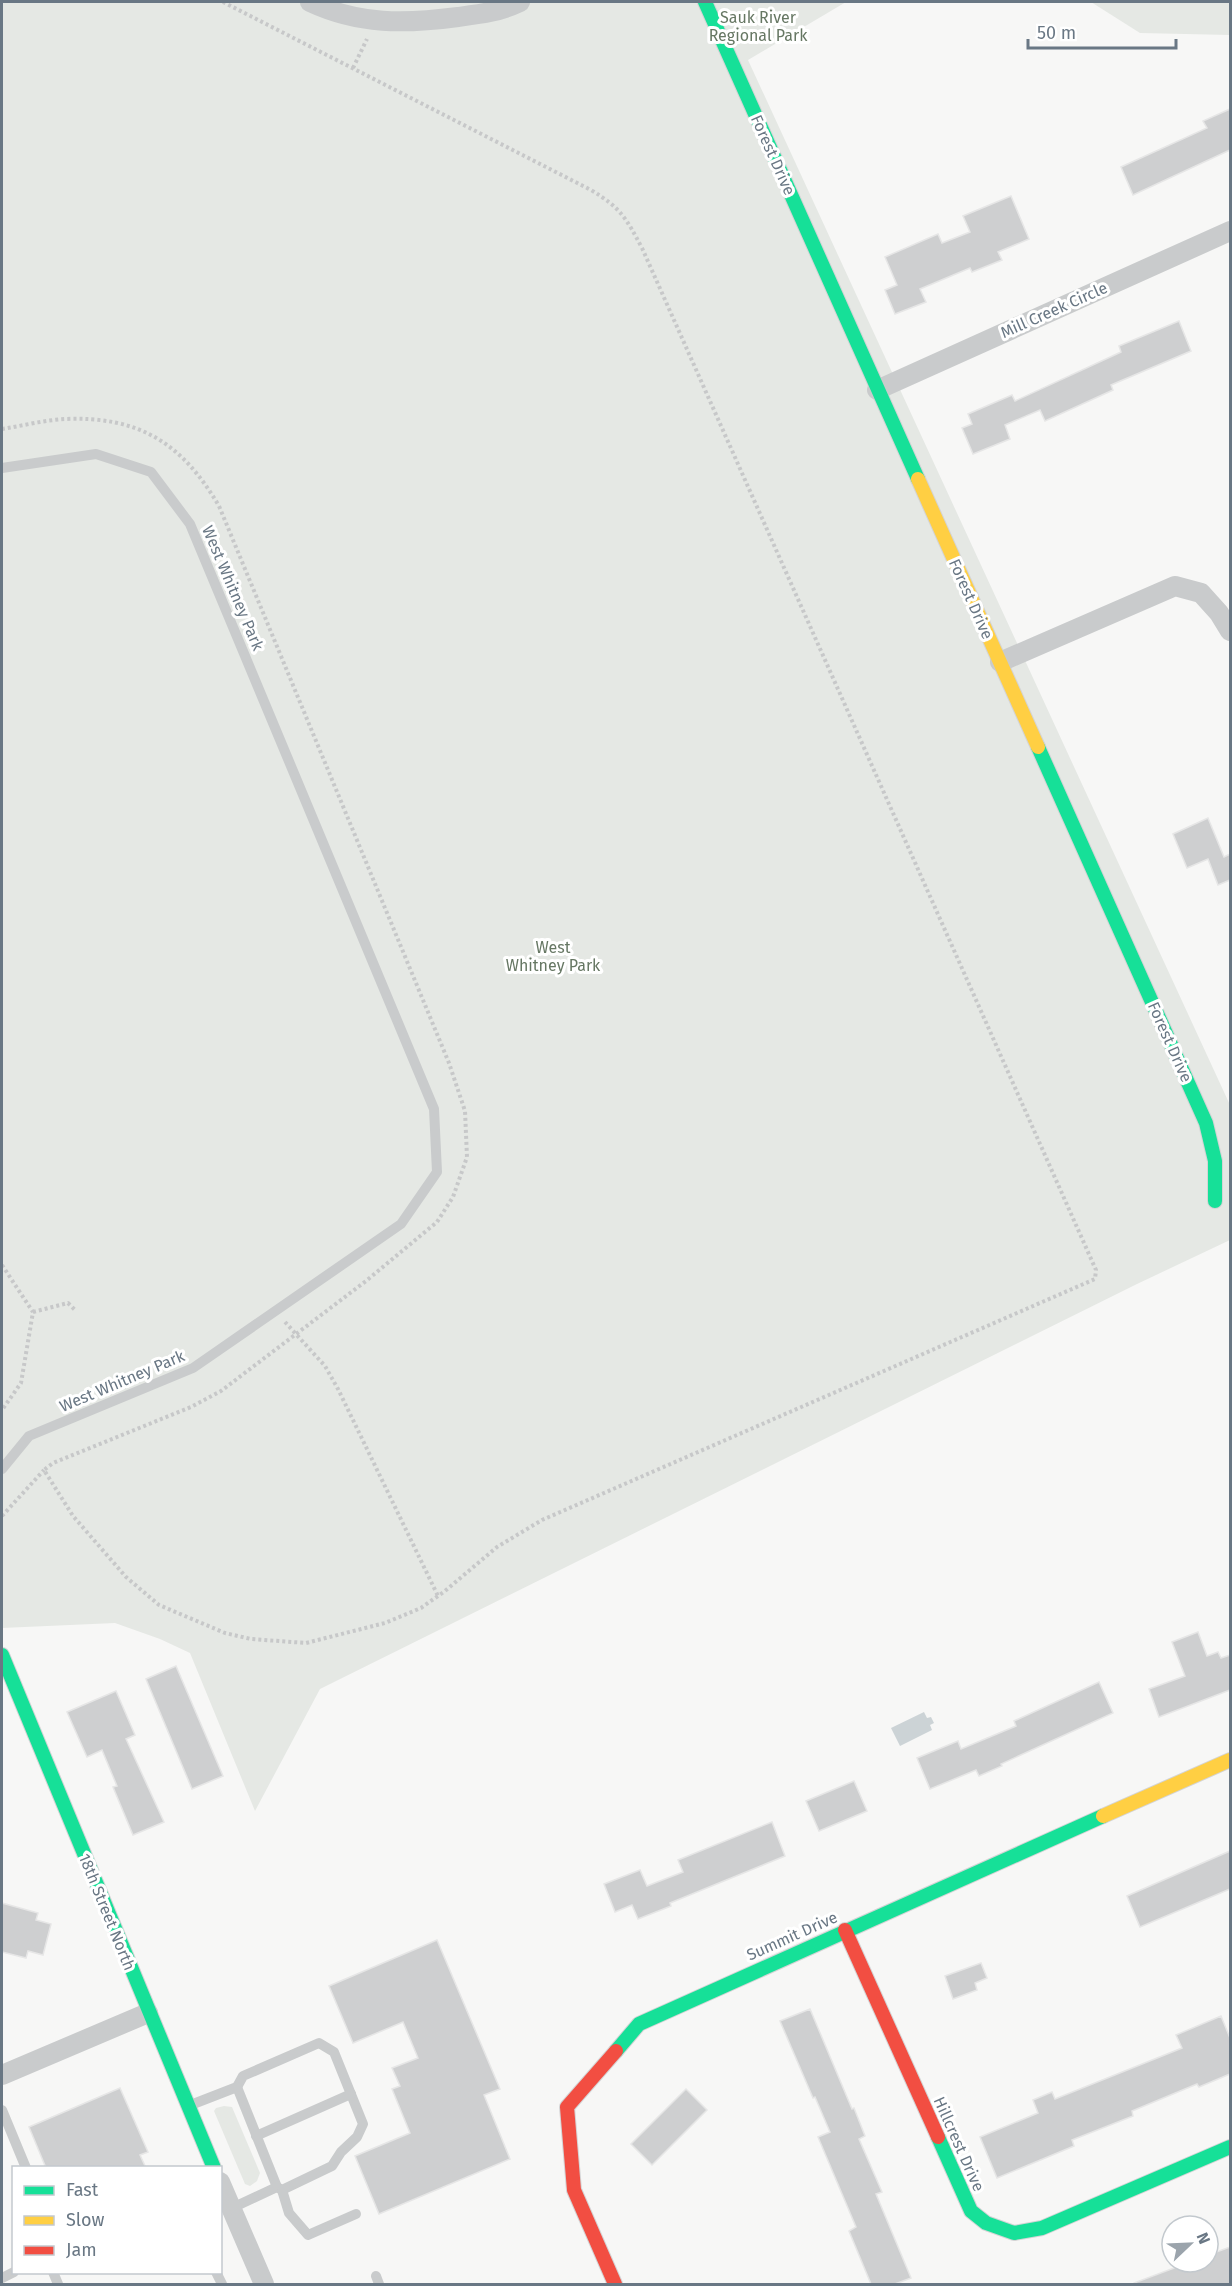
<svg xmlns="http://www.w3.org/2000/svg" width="1232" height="2286" viewBox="0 0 1232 2286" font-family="'Fira Sans',sans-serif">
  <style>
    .green { fill: #e5e8e4 }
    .water { fill: #ccd3d6 }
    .building { fill: #cecfd0; stroke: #e6e6e6; stroke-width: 1.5 }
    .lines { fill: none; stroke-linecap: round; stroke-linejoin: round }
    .fast-casing { stroke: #d4d4d5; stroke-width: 16 }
    .slow-casing { stroke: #d4d4d5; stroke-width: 16 }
    .jam-casing { stroke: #d4d4d5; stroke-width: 16 }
    .path { stroke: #c7c8c9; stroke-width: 4; stroke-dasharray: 3 3; stroke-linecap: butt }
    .lane { stroke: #c9cbcc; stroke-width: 10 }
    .street { stroke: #c9cbcc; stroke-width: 20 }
    .fast { stroke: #16e098; stroke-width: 14 }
    .slow { stroke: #ffcf43; stroke-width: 14 }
    .jam { stroke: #f24e42; stroke-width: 14 }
    .labels { text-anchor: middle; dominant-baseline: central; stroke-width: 6; stroke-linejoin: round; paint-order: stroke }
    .park-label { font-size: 16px; fill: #667763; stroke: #fff }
    .street-label { font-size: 16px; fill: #697784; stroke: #fff }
  </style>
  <rect width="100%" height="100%" fill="#f7f7f6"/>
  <g class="green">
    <polygon points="2,2 846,2 748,60 1230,1105 1230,1240 1137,1284 320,1689 255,1811 190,1653 160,1639 115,1623 2,1628"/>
    <polygon points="1091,2 1230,2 1230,35 1140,33"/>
    <polygon points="224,2106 232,2107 260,2173 257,2181 250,2186 245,2184 214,2111 216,2108"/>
  </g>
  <polygon class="water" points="924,1712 927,1718 931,1717 934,1723 930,1725 932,1730 900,1746 891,1728"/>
  <g class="building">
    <polygon points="1230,109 1230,150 1133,195 1121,167 1207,128 1203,121"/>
    <polygon points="1011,196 1029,239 998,252 1002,260 972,272 970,268 920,289 926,302 895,314 885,290 897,285 885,257 938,234 942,243 970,232 963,216"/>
    <polygon points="1179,321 1191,351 1111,385 1113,390 1045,421 1040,410 1005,425 1010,439 973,454 962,428 972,424 968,414 1012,395 1015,401 1121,352 1119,346"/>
    <polygon points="1208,818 1224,857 1230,854 1230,880 1218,885 1208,859 1187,868 1173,834"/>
    <polygon points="1198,1632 1207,1656 1218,1652 1221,1658 1230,1655 1230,1690 1159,1717 1149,1689 1185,1676 1172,1642"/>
    <polygon points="176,1666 223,1776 192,1789 146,1679"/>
    <polygon points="1099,1682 1113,1713 1001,1764 1002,1766 979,1776 976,1770 930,1789 917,1758 958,1741 961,1749 1016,1726 1014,1721"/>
    <polygon points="116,1691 135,1735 126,1739 164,1822 133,1835 113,1787 117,1786 102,1750 87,1757 67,1712"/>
    <polygon points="854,1781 867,1811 819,1831 806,1801"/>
    <polygon points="772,1822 785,1856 670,1903 671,1906 638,1919 632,1905 615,1912 604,1884 640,1870 647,1886 683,1872 678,1860"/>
    <polygon points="1230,1851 1230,1889 1140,1927 1127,1896"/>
    <polygon points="2,1903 38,1913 36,1920 51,1924 43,1955 28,1951 26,1958 2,1952"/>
    <polygon points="437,1940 500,2089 484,2095 510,2159 379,2214 355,2156 410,2133 392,2089 400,2086 392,2068 418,2058 403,2022 353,2043 329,1986"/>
    <polygon points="981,1963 987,1978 975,1983 977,1990 953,1999 945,1976"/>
    <polygon points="810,2009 852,2109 854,2108 865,2136 859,2139 882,2192 876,2194 911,2278 895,2284 871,2284 849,2231 856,2227 818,2137 830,2132 815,2097 813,2098 780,2021"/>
    <polygon points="1221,2016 1230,2038 1230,2074 1199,2087 1197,2084 1132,2111 1133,2116 1072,2140 1074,2146 997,2178 980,2137 1038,2113 1033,2100 1052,2092 1055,2099 1182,2048 1176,2035"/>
    <polygon points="120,2088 148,2152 140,2155 146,2168 46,2168 29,2127"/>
    <polygon points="686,2089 707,2110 652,2165 631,2144"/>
    <polygon points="1230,2247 1230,2284 1134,2284 1134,2283 1190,2262 1208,2262 1208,2255"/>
  </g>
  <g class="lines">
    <defs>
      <g id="fast">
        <polyline points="705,2 918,479"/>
        <polyline points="1038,747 1206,1123 1215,1161 1215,1201"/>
        <polyline points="2,1655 214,2168"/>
        <polyline points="616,2051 639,2024 1103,1816"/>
        <polyline points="938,2137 971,2211 986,2223 1014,2233 1042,2228 1230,2147"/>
      </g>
      <g id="slow">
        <polyline points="918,479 1038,747"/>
        <polyline points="1103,1816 1230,1760"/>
      </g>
      <g id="jam">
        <polyline points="845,1930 938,2137"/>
        <polyline points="615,2284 574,2190 567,2107 616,2051"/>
      </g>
    </defs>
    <use href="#fast" class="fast-casing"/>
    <use href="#slow" class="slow-casing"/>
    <use href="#jam" class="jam-casing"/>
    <g class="path">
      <polyline points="353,68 367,39"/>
      <path d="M2,429C22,426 44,420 65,419C139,416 182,443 219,506L449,1063L465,1111L467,1157L453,1197L437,1222L366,1281L221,1391L191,1407L53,1463L44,1470L73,1516L126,1577L159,1605L225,1633L251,1639L306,1643L385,1623L421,1608L445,1591L497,1547L542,1520L1095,1279L1096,1270L642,248C626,218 621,208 591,190L223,2"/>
      <polyline points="2,1265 33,1312 21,1383 2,1410"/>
      <polyline points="33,1312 68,1303 75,1310"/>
      <polyline points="285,1322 325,1366 338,1389 438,1596"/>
      <polyline points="2,1516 44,1470"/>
    </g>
    <g class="lane">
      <polyline points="2,468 96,454 151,472 190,524 434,1109 437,1172 401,1224 193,1368 29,1436 2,1469"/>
      <polyline points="237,2087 243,2076 319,2043 334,2052 363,2124 357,2137 341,2152 332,2166 282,2190 277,2187"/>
      <polyline points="188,2106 237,2087 277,2187 232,2208"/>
      <polyline points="2,2110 26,2168"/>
      <polyline points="256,2136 351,2094"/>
      <polyline points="282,2190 289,2213 308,2235 356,2214"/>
      <polyline points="53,2272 58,2284"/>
      <polyline points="216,2272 222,2284"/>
      <polyline points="376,2276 379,2284"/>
      <polyline points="2,2278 14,2272"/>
    </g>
    <g class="street">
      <path d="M310,2C359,25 405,24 458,17C481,14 499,12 520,2"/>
      <polyline points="877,390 1230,231"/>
      <polyline points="1000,662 1175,586 1201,593 1219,613 1230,631"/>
      <polyline points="2,2075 148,2013"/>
      <polyline points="220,2182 264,2284"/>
    </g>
    <use href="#fast" class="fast"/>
    <use href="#slow" class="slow"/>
    <use href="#jam" class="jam"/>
  </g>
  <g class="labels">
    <g class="park-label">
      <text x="758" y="17">Sauk River<tspan x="758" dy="18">Regional Park</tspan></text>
      <text x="553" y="947">West<tspan x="553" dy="18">Whitney Park</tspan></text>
    </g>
    <g class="street-label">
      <text transform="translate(773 155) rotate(66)">Forest Drive</text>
      <text transform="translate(1054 310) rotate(-24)">Mill Creek Circle</text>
      <text transform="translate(233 588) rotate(67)">West Whitney Park</text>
      <text transform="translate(971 599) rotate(66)">Forest Drive</text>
      <text transform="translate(1170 1042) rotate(66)">Forest Drive</text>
      <text transform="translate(122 1381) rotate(-23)">West Whitney Park</text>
      <text transform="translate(107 1912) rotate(68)">18th Street North</text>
      <text transform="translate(792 1936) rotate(-24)">Summit Drive</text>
      <text transform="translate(959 2144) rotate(66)">Hillcrest Drive</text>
    </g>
  </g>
  <rect width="1232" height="2286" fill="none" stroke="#697784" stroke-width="6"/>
  <rect x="12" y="2166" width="210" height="108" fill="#ffffff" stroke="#c3c9ce" stroke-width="1.5"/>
  <rect x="24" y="2186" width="30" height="9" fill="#16e098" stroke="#c3c9ce" stroke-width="1.5"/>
  <text x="66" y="2196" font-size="18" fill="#697784">Fast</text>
  <rect x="24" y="2216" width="30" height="9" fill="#ffcf43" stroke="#c3c9ce" stroke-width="1.5"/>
  <text x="66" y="2226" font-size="18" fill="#697784">Slow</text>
  <rect x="24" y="2246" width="30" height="9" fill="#f24e42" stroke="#c3c9ce" stroke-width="1.5"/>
  <text x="66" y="2256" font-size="18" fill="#697784">Jam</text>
  <g transform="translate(1190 2244) rotate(67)"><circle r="28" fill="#ffffff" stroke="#c3c9ce" stroke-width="1.5"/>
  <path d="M0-4.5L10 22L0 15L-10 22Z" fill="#9ba4ac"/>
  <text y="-9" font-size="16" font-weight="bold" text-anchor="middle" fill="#697784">N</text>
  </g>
  <path d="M1028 39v9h148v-9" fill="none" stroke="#697784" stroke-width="3"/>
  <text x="1037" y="39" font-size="18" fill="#697784" stroke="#ffffff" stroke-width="4.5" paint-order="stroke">50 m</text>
</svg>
